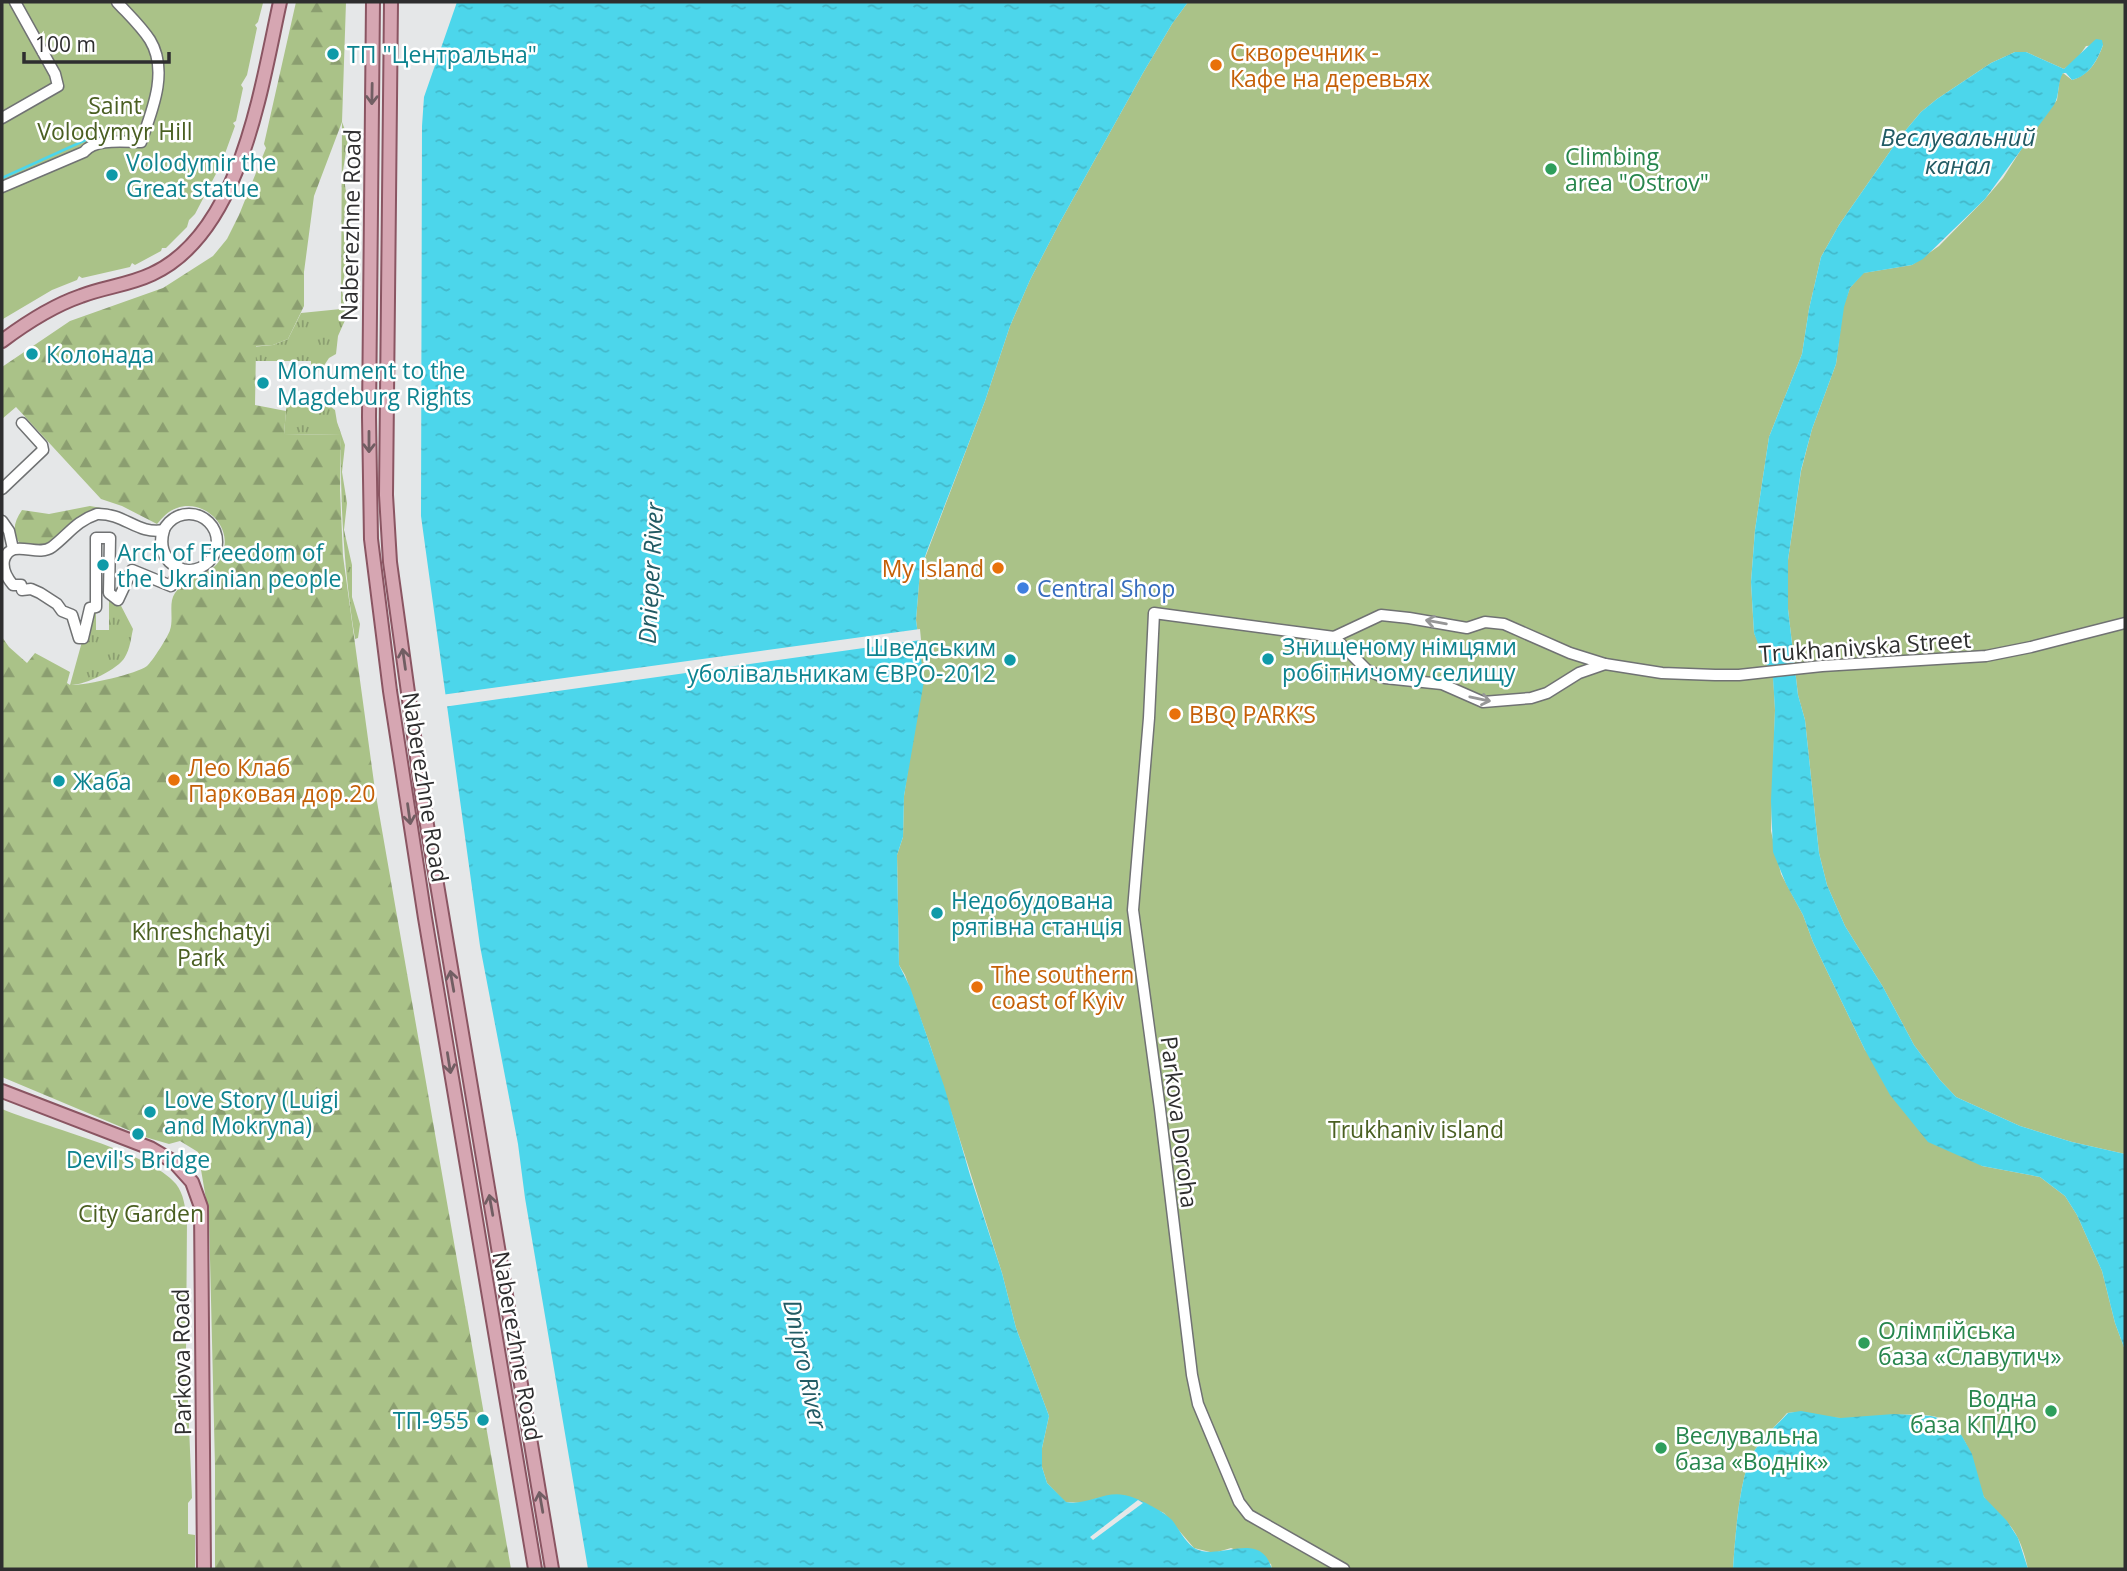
<svg xmlns="http://www.w3.org/2000/svg" width="2127" height="1571" viewBox="0 0 2127 1571" font-family="'Open Sans',sans-serif">
  <style>
    .grass { fill: url(#grass-tufts) }
    .forest { fill: url(#forest-firs) }
    .park { fill: #aac288 }
    .water { fill: url(#water-ripples) }
    .pier { fill: #e5e7e8 }
    .lines { fill: none; stroke-linecap: round; stroke-linejoin: round }
    .stream { stroke: #4cd6eb; stroke-width: 2.5 }
    .minor-casing { stroke: #707273; stroke-width: 13 }
    .major-casing { stroke: #8a5562; stroke-width: 16 }
    .minor { stroke: #fff; stroke-width: 10 }
    .major { stroke: #d6a6b2; stroke-width: 12 }
    .oneway { stroke: #715e63 }
    .oneway2 { stroke: #969697 }
    .culture-dot { fill: #0f9aa8; stroke: #fff; stroke-width: 2.5 }
    .food-dot { fill: #e8710a; stroke: #fff; stroke-width: 2.5 }
    .leisure-dot { fill: #2e9e5b; stroke: #fff; stroke-width: 2.5 }
    .shop-dot { fill: #3f7fe0; stroke: #fff; stroke-width: 2.5 }
    .labels { text-anchor: middle; dominant-baseline: central; stroke-width: 5; stroke-linejoin: round; paint-order: stroke }
    .food-label { font-size: 23px; fill: #c56008; stroke: #fff; text-anchor: start }
    .culture-label { font-size: 23px; fill: #0d838f; stroke: #fff; text-anchor: start }
    .park-label { font-size: 23px; fill: #4a5f22; stroke: #fff }
    .leisure-label { font-size: 23px; fill: #27864d; stroke: #fff; text-anchor: start }
    .street-label { font-size: 23px; fill: #2e2e2f; stroke: #fff }
    .shop-label { font-size: 23px; fill: #366cbe; stroke: #fff; text-anchor: start }
    .water-label { font-size: 24px; font-style: italic; fill: #225b64; stroke: #fff }
  </style>
  <defs>
    <pattern id="grass-tufts" width="24" height="20" patternUnits="userSpaceOnUse" patternTransform="scale(1.75)"><rect width="24" height="20" fill="#aac288"/><path d="M3 7l-1-3M5 7V3M7 7l1-3M15 17l-1-3M17 17v-4M19 17l1-3" fill="none" stroke="#8b9e70"/></pattern>
    <pattern id="forest-firs" width="22" height="20" patternUnits="userSpaceOnUse" patternTransform="scale(1.75)"><rect width="22" height="20" fill="#aac288"/><path d="M5 1l3.5 6h-7zM16 11l3.5 6h-7z" fill="#8b9e70"/></pattern>
    <pattern id="water-ripples" width="26" height="14" patternUnits="userSpaceOnUse" patternTransform="scale(1.75)"><rect width="26" height="14" fill="#4cd6eb"/><path d="M2 4q2-2 4 0t4 0M15 11q2-2 4 0t4 0" fill="none" stroke="#43b8ca"/></pattern>
  </defs>
  <rect width="100%" height="100%" fill="#e5e7e8"/>
  <g class="grass">
    <polygon points="342,122 348,138 343,171 347,199 343,227 347,260 342,289 346,318 338,336 336,354 329,358 321,370 311,372 311,361 254,361 206,351 273,345 288,339 301,313 341,309"/>
    <path d="M311,391L320,393L327,404L335,410L337,422L345,445L342,472L347,503L344,530L352,565V597L360,624L358,638L355,639C344,571 340,504 341,435L284,434L287,399L310,405Z"/>
    <path d="M109,593L118,600L133,629C131,638 130,649 125,657C119,669 83,686 70,685L83,638L96,607V630H109Z"/>
  </g>
  <g class="forest">
    <path d="M296,2H346L342,122L314,196L304,272V306L288,339L273,345L256,346L255,405L286,411L284,434L341,435L340,490L343,556L375,790L511,1569H215V1466L209,1217L198,1152L180,1141L169,1144L145,1137L2,1077V637L9,647L27,663L35,653L70,672L67,683L70,685C83,686 137,674 147,666C152,662 169,635 170,630C174,618 168,603 175,593C179,588 185,580 191,578C207,572 220,568 224,549C230,523 202,499 177,508C168,511 163,517 157,524L122,506L101,499L16,407L2,419V367L70,321L163,288L213,256L227,239L239,215L266,148L264,144Z"/>
    <path d="M90,506L107,509L117,514H97L52,547H23C11,535 13,523 22,510L49,514Z"/>
  </g>
  <g class="park">
    <polygon points="2,2 263,3 258,22 255,25 257,28 247,75 241,85 243,88 236,121 233,123 235,126 223,159 218,165 219,168 195,214 189,220 187,227 166,248 162,248 161,251 135,265 132,263 130,267 82,278 79,276 77,280 52,290 3,319"/>
    <path d="M1188,2H2125V1154L2072,1142L2020,1126L1956,1097L1940,1080L1914,1045L1883,987L1845,926L1827,885L1819,853L1805,720L1798,695L1788,609V560L1801,471L1812,429L1836,364L1843,307L1850,288L1863,273L1912,265L1939,246L1985,199L2003,178L2031,134L2057,100L2060,77L2063,73L2072,80C2089,75 2097,62 2103,45L2086,46L2077,59L2064,69L2026,52H2015L1991,63L1937,99L1921,112L1900,137L1839,225L1821,257L1809,309L1802,354L1769,437L1755,530L1751,582L1754,633L1773,674L1775,710L1771,831L1781,874L1803,915L1813,942L1865,1050L1982,1166L2040,1177L2065,1196L2077,1215L2102,1271L2115,1323L2125,1350V1569H2028C2024,1552 2019,1534 2006,1521C1999,1513 1990,1507 1984,1497C1970,1471 1977,1450 1952,1424C1933,1406 1866,1419 1841,1418C1822,1418 1806,1410 1787,1413C1776,1426 1760,1440 1752,1455C1739,1480 1735,1540 1733,1569H1272L1271,1564L1231,1548L1214,1553L1194,1548L1164,1513L1123,1495L1098,1498L1083,1503L1065,1502L1047,1483L1042,1467V1448L1049,1416L1016,1328L1002,1273L930,1045L905,975L899,965L897,855L903,837L904,796L911,749L920,650L916,620L920,571L985,401L1010,326L1030,280L1059,224L1143,73L1172,24Z"/>
    <path d="M2,1109C44,1127 150,1152 176,1184C184,1194 185,1208 187,1220L186,1355L192,1498L188,1503V1534L195,1535V1569H2Z"/>
  </g>
  <g class="water">
    <path d="M457,2H1188L1172,24L1143,73L1059,224L1030,280L1010,326L985,401L927,551L920,571L916,620L924,681L904,796L903,837L897,855L899,965L910,987L944,1086L970,1175L1002,1273L1016,1328L1049,1416L1042,1448V1467L1047,1483L1066,1502C1086,1506 1104,1491 1124,1495C1137,1497 1163,1511 1172,1520C1179,1529 1186,1544 1196,1549C1221,1561 1260,1529 1272,1569H588L525,1198L518,1144L480,946L421,516L422,126L424,97Z"/>
    <path d="M2096,39L2102,40L2103,45C2097,61 2089,76 2072,80L2066,73H2063C2057,83 2060,95 2054,105L1985,199L1923,259L1912,265L1864,273L1850,288L1844,307L1836,364L1812,429L1801,470L1788,560V609L1798,695L1805,720L1819,853L1827,885L1845,926L1883,987L1914,1045L1940,1080L1956,1097L2020,1126L2072,1142L2125,1154V1350L2115,1323L2102,1271L2077,1215L2065,1196L2040,1177L1982,1166L1928,1142L1890,1095L1865,1050L1813,942L1803,915L1786,884L1773,852L1771,801L1775,710L1773,678L1772,670L1765,663L1754,633L1751,582L1755,530L1769,437L1802,354L1809,309L1821,257L1839,225L1900,137L1921,112L1937,99L1991,63L2015,52H2026L2064,69Z"/>
    <path d="M1801,1411L1840,1418L1894,1414L1931,1416L1949,1421L1962,1436L1972,1454L1984,1497L2007,1521L2018,1538L2028,1569H1733C1735,1540 1739,1480 1752,1455C1760,1440 1776,1426 1788,1413Z"/>
  </g>
  <g class="pier">
    <polygon points="920,629 921,640 443,707 441,695"/>
    <polygon points="1138,1500 1143,1503 1093,1540 1090,1537"/>
  </g>
  <g class="lines">
    <polyline class="stream" points="2,178 90,138 107,135"/>
    <defs>
      <g id="minor">
        <polyline points="2,118 58,86 55,74 15,2"/>
        <path d="M2,187L84,152C95,138 124,142 141,142C152,111 169,71 150,40C141,26 128,14 117,2"/>
        <polyline points="2,489 43,450 42,445 22,423"/>
        <path d="M97,514C125,513 137,535 164,530C159,547 164,560 180,568L171,586L132,570L118,600L109,593L110,538H96V607L90,608L83,638H79L72,615L62,611L57,604L40,593L31,589L22,590L21,585H13C7,578 2,570 4,560C11,537 37,558 52,547C68,535 76,521 97,514Z"/>
        <circle cx="189" cy="542" r="28"/>
        <polyline points="2,521 9,531 13,549"/>
        <polyline points="1334,637 1367,670 1385,678 1442,684 1483,702 1531,698 1547,693 1579,673 1605,664"/>
        <polyline points="1344,1569 1249,1515 1239,1502 1198,1404 1192,1375 1160,1109 1133,910 1149,718 1154,613 1334,637 1381,615 1409,618 1467,628 1485,622 1504,624 1570,653 1605,664 1662,673 1715,675 1739,675 1822,666 1986,656 2031,647 2125,623"/>
      </g>
      <g id="major">
        <polyline points="373,2 369,417 371,539 390,691 425,918 535,1569"/>
        <polyline points="391,2 386,495 390,562 423,801 552,1569"/>
        <path d="M2,341C26,323 52,306 81,296C104,287 129,285 152,274C241,233 261,88 280,2"/>
        <polyline points="2,1091 150,1148 174,1162 192,1182 201,1207 204,1569"/>
      </g>
    </defs>
    <use href="#minor" class="minor-casing"/>
    <use href="#major" class="major-casing"/>
    <use href="#minor" class="minor"/>
    <use href="#major" class="major"/>
  </g>
  <defs><path id="oneway-shaft" d="M-6 0H5M1.5-3L5.5 0L1.5 3" fill="none" stroke-width="1.6" stroke-linecap="round" stroke-linejoin="round" transform="scale(1.75)"/></defs>
  <g class="oneway">
    <use href="#oneway-shaft" transform="translate(372 94) rotate(91)"/>
    <use href="#oneway-shaft" transform="translate(369 442) rotate(90)"/>
    <use href="#oneway-shaft" transform="translate(404 659) rotate(-98)"/>
    <use href="#oneway-shaft" transform="translate(409 814) rotate(82)"/>
    <use href="#oneway-shaft" transform="translate(452 981) rotate(-100)"/>
    <use href="#oneway-shaft" transform="translate(449 1063) rotate(81)"/>
    <use href="#oneway-shaft" transform="translate(491 1205) rotate(-100)"/>
    <use href="#oneway-shaft" transform="translate(541 1502) rotate(-100)"/>
  </g>
  <g class="oneway2">
    <use href="#oneway-shaft" transform="translate(1436 622) rotate(-170)"/>
    <use href="#oneway-shaft" transform="translate(1480 699) rotate(12)"/>
  </g>
  <g class="culture-dot">
    <circle cx="333" cy="54" r="7"/>
    <circle cx="112" cy="175" r="7"/>
    <circle cx="32" cy="354" r="7"/>
    <circle cx="263" cy="383" r="7"/>
    <circle cx="103" cy="565" r="7"/>
    <circle cx="1268" cy="659" r="7"/>
    <circle cx="1010" cy="660" r="7"/>
    <circle cx="59" cy="781" r="7"/>
    <circle cx="937" cy="913" r="7"/>
    <circle cx="150" cy="1112" r="7"/>
    <circle cx="138" cy="1134" r="7"/>
    <circle cx="483" cy="1420" r="7"/>
  </g>
  <g class="food-dot">
    <circle cx="1216" cy="65" r="7"/>
    <circle cx="998" cy="568" r="7"/>
    <circle cx="1175" cy="714" r="7"/>
    <circle cx="174" cy="780" r="7"/>
    <circle cx="977" cy="987" r="7"/>
  </g>
  <g class="leisure-dot">
    <circle cx="1551" cy="169" r="7"/>
    <circle cx="1864" cy="1343" r="7"/>
    <circle cx="2051" cy="1411" r="7"/>
    <circle cx="1661" cy="1448" r="7"/>
  </g>
  <circle class="shop-dot" cx="1023" cy="588" r="7"/>
  <g class="labels">
    <g class="food-label">
      <text x="1230" y="52">Скворечник -<tspan x="1230" dy="26">Кафе на деревьях</tspan></text>
      <text x="984" y="568" text-anchor="end">My Island</text>
      <text x="1189" y="714">BBQ PARK’S</text>
      <text x="188" y="767">Лео Клаб<tspan x="188" dy="26">Парковая дор.20</tspan></text>
      <text x="991" y="974">The southern<tspan x="991" dy="26">coast of Kyiv</tspan></text>
    </g>
    <g class="culture-label">
      <text x="347" y="54">ТП "Центральна"</text>
      <text x="126" y="162">Volodymir the<tspan x="126" dy="26">Great statue</tspan></text>
      <text x="46" y="354">Колонада</text>
      <text x="277" y="370">Monument to the<tspan x="277" dy="26">Magdeburg Rights</tspan></text>
      <text x="117" y="552">Arch of Freedom of<tspan x="117" dy="26">the Ukrainian people</tspan></text>
      <text x="1282" y="646">Знищеному німцями<tspan x="1282" dy="26">робітничому селищу</tspan></text>
      <text x="996" y="647" text-anchor="end">Шведським<tspan x="996" dy="26">уболівальникам ЄВРО-2012</tspan></text>
      <text x="73" y="781">Жаба</text>
      <text x="951" y="900">Недобудована<tspan x="951" dy="26">рятівна станція</tspan></text>
      <text x="164" y="1099">Love Story (Luigi<tspan x="164" dy="26">and Mokryna)</tspan></text>
      <text x="138" y="1159" text-anchor="middle">Devil's Bridge</text>
      <text x="469" y="1420" text-anchor="end">ТП-955</text>
    </g>
    <g class="park-label">
      <text x="115" y="105">Saint<tspan x="115" dy="26">Volodymyr Hill</tspan></text>
      <text x="201" y="931">Khreshchatyi<tspan x="201" dy="26">Park</tspan></text>
      <text x="1416" y="1129">Trukhaniv island</text>
      <text x="141" y="1213">City Garden</text>
    </g>
    <g class="leisure-label">
      <text x="1565" y="156">Climbing<tspan x="1565" dy="26">area "Ostrov"</tspan></text>
      <text x="1878" y="1330">Олімпійська<tspan x="1878" dy="26">база «Славутич»</tspan></text>
      <text x="2037" y="1398" text-anchor="end">Водна<tspan x="2037" dy="26">база КПДЮ</tspan></text>
      <text x="1675" y="1435">Веслувальна<tspan x="1675" dy="26">база «Воднік»</tspan></text>
    </g>
    <g class="street-label">
      <text transform="translate(350 225) rotate(-89)">Naberezhne Road</text>
      <text transform="translate(1865 646) rotate(-4)">Trukhanivska Street</text>
      <text transform="translate(426 787) rotate(81)">Naberezhne Road</text>
      <text transform="translate(1180 1122) rotate(83)">Parkova Doroha</text>
      <text transform="translate(518 1346) rotate(80)">Naberezhne Road</text>
      <text transform="translate(181 1362) rotate(-91)">Parkova Road</text>
    </g>
    <g class="shop-label">
      <text x="1037" y="588">Central Shop</text>
    </g>
    <g class="water-label">
      <text x="1958" y="136">Веслувальний<tspan x="1958" dy="28">канал</tspan></text>
      <text transform="translate(650 573) rotate(-87)">Dnieper River</text>
      <text transform="translate(806 1364) rotate(78)">Dnipro River</text>
    </g>
  </g>
  <rect width="2127" height="1571" fill="none" stroke="#2e2e2f" stroke-width="7"/>
  <path d="M24 52v10h145v-10" fill="none" stroke="#2e2e2f" stroke-width="3.5"/>
  <text x="35" y="52" font-size="21" fill="#2e2e2f" stroke="#ffffff" stroke-width="5" paint-order="stroke">100 m</text>
</svg>
